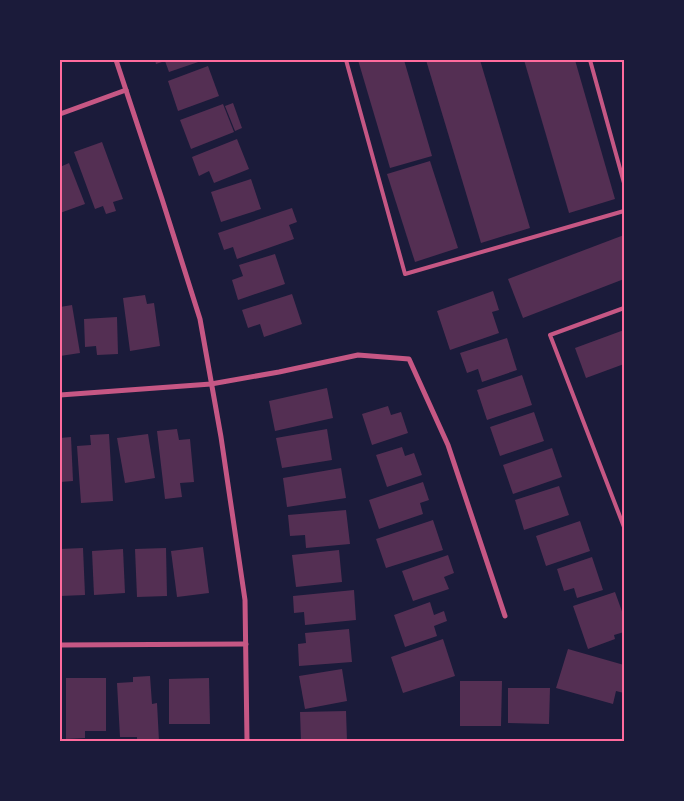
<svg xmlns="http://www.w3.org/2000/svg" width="684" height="801" viewBox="0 0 684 801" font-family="Inter,sans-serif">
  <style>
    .building { fill: #542f53 }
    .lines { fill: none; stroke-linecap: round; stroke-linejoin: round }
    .service { stroke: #c65784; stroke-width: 4 }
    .minor { stroke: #c65784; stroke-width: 5 }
    .neatline { fill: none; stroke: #ff6b9d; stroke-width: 2 }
  </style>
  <rect width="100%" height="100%" fill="#1b1b3a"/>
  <g class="building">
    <polygon points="155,60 204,60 169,72 165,61 156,64"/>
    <polygon points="358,60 404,60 432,156 390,168"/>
    <polygon points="426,60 480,60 530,228 481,243"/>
    <polygon points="524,60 575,60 615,199 569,213"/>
    <polygon points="208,66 219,96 178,111 168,81"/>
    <polygon points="233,103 242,128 235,131 225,106"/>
    <polygon points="223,104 234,132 191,149 180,120"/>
    <polygon points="237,139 249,169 214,183 209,171 199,176 192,157"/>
    <polygon points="102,142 123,199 113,202 116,211 106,214 103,206 95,209 74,152"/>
    <polygon points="430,161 458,248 415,262 387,174"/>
    <polygon points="69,163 85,204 60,213 60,167"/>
    <polygon points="251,179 261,209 221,222 211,192"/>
    <polygon points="292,208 297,222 289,225 294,239 237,259 233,247 224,250 218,233"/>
    <polygon points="624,235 624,279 523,318 508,279"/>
    <polygon points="275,254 285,284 238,300 232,280 243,276 239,265"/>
    <polygon points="493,291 499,310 492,312 499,333 450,350 437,311"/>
    <polygon points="292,294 302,324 264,337 260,324 248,328 242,310"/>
    <polygon points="145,295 147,304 154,303 160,346 130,351 123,298"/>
    <polygon points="72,305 80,353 60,356 60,307"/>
    <polygon points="117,317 118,354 97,355 96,346 85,347 84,319"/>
    <polygon points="624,330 624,364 586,378 575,348"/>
    <polygon points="507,338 517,370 482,382 478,369 467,373 460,353"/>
    <polygon points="522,375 532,405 487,420 477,390"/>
    <polygon points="327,388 333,418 275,431 269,401"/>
    <polygon points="388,406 391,415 401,412 408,433 372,445 362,414"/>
    <polygon points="534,412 544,441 500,456 490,427"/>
    <polygon points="177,429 179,440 190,439 194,482 180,483 182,497 165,499 157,431"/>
    <polygon points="327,429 332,460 282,468 276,438"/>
    <polygon points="109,434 113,501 81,503 77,446 91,445 90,435"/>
    <polygon points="148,434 155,478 125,483 117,438"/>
    <polygon points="71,437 73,481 60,482 60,438"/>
    <polygon points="402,447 405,456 414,453 422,475 387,487 376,455"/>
    <polygon points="552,448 562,477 513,494 503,465"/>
    <polygon points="341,468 346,498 287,507 283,478"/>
    <polygon points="423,482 429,500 420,503 423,514 379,529 369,500"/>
    <polygon points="559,486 569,515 524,530 515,500"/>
    <polygon points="346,510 350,544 306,548 305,535 290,536 288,515"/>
    <polygon points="433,520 443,550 386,568 376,539"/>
    <polygon points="580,521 590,551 546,566 536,536"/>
    <polygon points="203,547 209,593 177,597 171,551"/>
    <polygon points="83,548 85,595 60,596 60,549"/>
    <polygon points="166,548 167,596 137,597 135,549"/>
    <polygon points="123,549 125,593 94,595 92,551"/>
    <polygon points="339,550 342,582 296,587 292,555"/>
    <polygon points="448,555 454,573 444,577 449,589 413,601 402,571"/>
    <polygon points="592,557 603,590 577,598 574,588 564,591 557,569"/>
    <polygon points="354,590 356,620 305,625 304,612 294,613 293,596"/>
    <polygon points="615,592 624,617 624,632 614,635 615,639 588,649 573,606"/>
    <polygon points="430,602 434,615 444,611 447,621 434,626 437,636 405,647 394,615"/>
    <polygon points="349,629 352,662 299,666 298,644 306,643 305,633"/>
    <polygon points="443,639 455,676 403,693 391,657"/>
    <polygon points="568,649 624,665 624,693 616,691 613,704 556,688"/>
    <polygon points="342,669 347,701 305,709 299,676"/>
    <polygon points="150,676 152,704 157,703 159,741 137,741 137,737 120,737 117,683 133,682 133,677"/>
    <polygon points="66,678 106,678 106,731 85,731 85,738 66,739"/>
    <polygon points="209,678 210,724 169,724 169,679"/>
    <polygon points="460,681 502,681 501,726 460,726"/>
    <polygon points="508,688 550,688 549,724 508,723"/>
    <polygon points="346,711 347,741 301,741 300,712"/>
  </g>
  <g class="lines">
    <g class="service">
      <polyline points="346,60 405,274 624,211"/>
      <polyline points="590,60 624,183"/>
      <polyline points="624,308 550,335 624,527"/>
    </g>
    <g class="minor">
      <polyline points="116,60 162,199 200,319 221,437 245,600 247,741"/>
      <polyline points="60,114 126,90"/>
      <polyline points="60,395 211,384 279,372 358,355 409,359 448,445 505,616"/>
      <polyline points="60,645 246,644"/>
    </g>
  </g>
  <rect width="684" height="801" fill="none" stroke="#1b1b3a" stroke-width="122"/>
  <rect x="61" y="61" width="562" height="679" class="neatline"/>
</svg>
